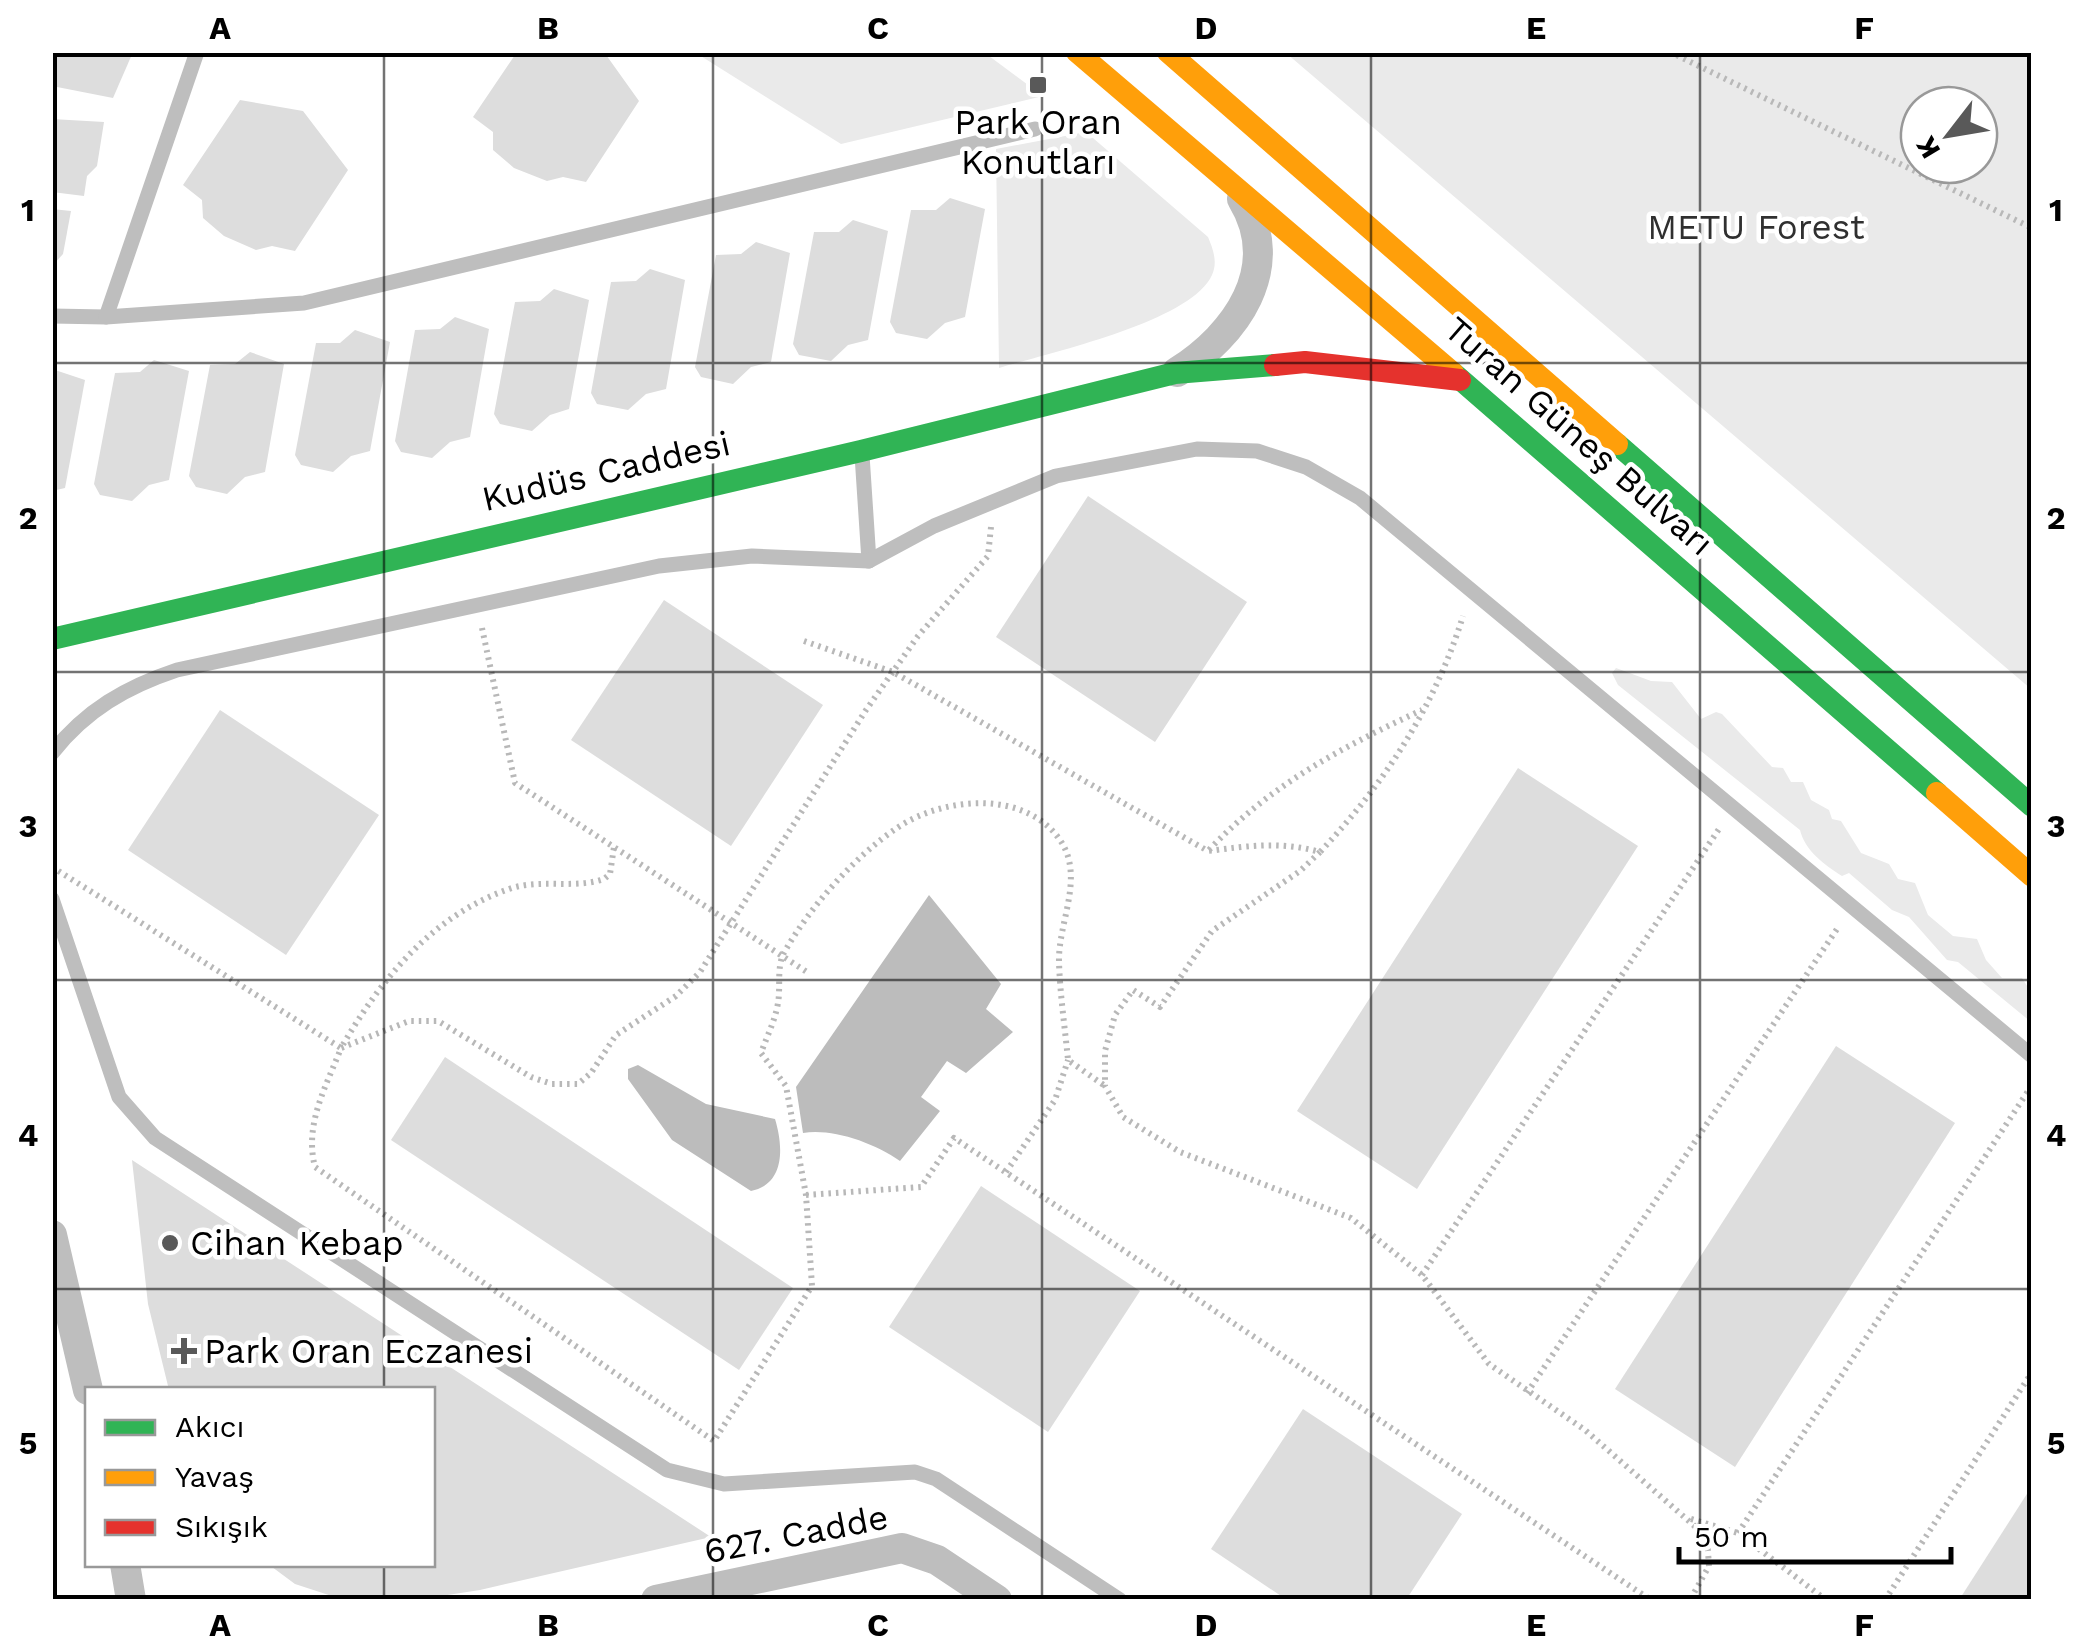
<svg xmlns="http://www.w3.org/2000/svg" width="2084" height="1652" viewBox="0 0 2084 1652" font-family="'Work Sans',sans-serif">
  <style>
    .green { fill: #eaeaea; fill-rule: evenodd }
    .water { fill: #bcbcbc }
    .building { fill: #ddd }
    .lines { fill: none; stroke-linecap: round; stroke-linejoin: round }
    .path { stroke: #b8b8b8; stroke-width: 6; stroke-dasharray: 2.5 5; stroke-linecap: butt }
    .lane { stroke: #bebebe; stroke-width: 15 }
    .street { stroke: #bebebe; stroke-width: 30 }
    .fast { stroke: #30b455; stroke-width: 22 }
    .slow { stroke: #ff9f0a; stroke-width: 22 }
    .jam { stroke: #e5322d; stroke-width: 22 }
    .grid { fill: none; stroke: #000; stroke-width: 2.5; stroke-opacity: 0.55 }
    .poi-dot { fill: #595959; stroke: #fff; stroke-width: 4 }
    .labels { text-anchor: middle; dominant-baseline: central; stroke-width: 9; stroke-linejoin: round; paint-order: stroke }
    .poi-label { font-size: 35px; fill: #000; stroke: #fff; text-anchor: start }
    .park-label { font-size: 35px; fill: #303030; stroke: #fff }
    .street-label { font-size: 35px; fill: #000; stroke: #fff }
    .neatline { fill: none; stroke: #000; stroke-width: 4 }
    .grid-label { font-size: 32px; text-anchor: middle; font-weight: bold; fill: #000 }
  </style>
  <rect width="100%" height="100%" fill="#fff"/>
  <g class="green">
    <polygon points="696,53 985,53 1043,96 841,144"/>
    <path d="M1286,53H2031V689ZM1919,105H1979V165H1919Z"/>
    <path d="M1086,132L1208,237C1213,249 1218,262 1212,275C1191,322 1048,353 999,368L996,149Z"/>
    <path d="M1616,668L1651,681L1672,682L1701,719L1716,712L1722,714L1772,767L1783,768L1791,782H1803L1811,800L1829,810L1832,819L1841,821L1861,853L1889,864L1898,879L1915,883L1928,915L1953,936L1977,939L1986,960L2002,978H2022L2031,992V1022L1958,962L1947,960L1909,917L1892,910L1849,873L1842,876C1825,865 1805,851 1800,830L1618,685L1612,673Z"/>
  </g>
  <g class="water">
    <path d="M929,895L1001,984L986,1009L1013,1032L966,1073L947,1061L921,1097L940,1111L900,1161C873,1142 831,1128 803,1133L796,1087Z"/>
    <path d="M638,1065L706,1104L775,1119C783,1145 786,1184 751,1191L672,1140L628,1079V1069Z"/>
  </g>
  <g class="building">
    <polygon points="52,52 133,52 113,98 52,86"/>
    <polygon points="517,52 604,52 639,101 586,182 563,177 547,181 514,168 493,150 493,132 473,117"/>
    <polygon points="240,100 303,111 348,170 295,251 272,246 256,250 224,236 203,218 202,200 183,185"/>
    <polygon points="52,119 104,122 97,166 87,176 84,196 52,192"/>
    <polygon points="950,198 985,209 965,317 945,323 927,339 896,333 890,322 911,210 936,210"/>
    <polygon points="52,209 71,211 63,254 52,266"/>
    <polygon points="853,220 888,231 868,340 848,345 831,361 799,355 793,344 814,232 839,232"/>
    <polygon points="756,242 790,253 771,362 751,367 733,384 701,377 695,367 716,255 741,254"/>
    <polygon points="650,269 685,280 666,389 646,394 628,410 597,404 591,393 611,282 636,281"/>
    <polygon points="554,289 589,300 569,409 550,415 532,431 500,424 494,414 515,302 540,301"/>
    <polygon points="455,317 489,329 470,437 450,442 432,458 401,452 395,441 415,330 440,329"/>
    <polygon points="355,330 390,342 370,451 351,456 333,472 301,465 295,455 316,343 340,343"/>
    <polygon points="250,352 284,364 265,472 245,477 227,494 196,487 189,476 210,365 235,364"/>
    <polygon points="154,360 189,371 169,480 149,485 132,501 100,495 94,484 115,373 140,372"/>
    <polygon points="52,369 85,380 65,488 52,491"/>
    <polygon points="1088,496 1247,602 1155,742 996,637"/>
    <polygon points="664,600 823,705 731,846 571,740"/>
    <polygon points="220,710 379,815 286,955 128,850"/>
    <polygon points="1518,768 1638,846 1417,1189 1297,1111"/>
    <polygon points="1836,1046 1955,1123 1735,1467 1615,1389"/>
    <polygon points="445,1057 793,1288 739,1370 391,1140"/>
    <polygon points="132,1160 711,1537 480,1590 415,1600 344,1600 295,1584 268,1564 432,1564 432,1390 169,1390 148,1304"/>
    <polygon points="981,1186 1140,1291 1048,1432 889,1327"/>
    <polygon points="1303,1409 1462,1514 1406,1600 1287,1600 1211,1549"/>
    <polygon points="2032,1486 2032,1600 1959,1600"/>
  </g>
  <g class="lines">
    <g class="path">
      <polyline points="1670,52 2032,228"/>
      <path d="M991,527L988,556L918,636L866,710L700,972L676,996L616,1035L591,1073L578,1084H552L531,1077L438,1021H409L341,1048C326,1087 304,1124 315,1167L714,1441L812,1286L806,1195L786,1086L761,1053C767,1036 775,1021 778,1003C781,987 776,965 785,951C810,907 855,856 897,828C944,796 1028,789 1062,843C1084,880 1058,923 1059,962C1060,995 1065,1028 1068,1060L1105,1086"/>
      <polyline points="482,628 515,783 810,974"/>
      <path d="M804,641L893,672L1208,851C1248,846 1281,841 1320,852C1385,783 1435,706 1463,616"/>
      <path d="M1209,850C1270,785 1342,747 1422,710"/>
      <polyline points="1320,852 1300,871 1212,931 1160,1007 1133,990 1115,1015 1105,1051 1105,1086 1123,1117 1180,1152 1351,1218 1422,1275 1489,1364 1585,1430 1707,1537 1709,1566 1690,1600"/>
      <path d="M52,867L341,1048C381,979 433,914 512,888C542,879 574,889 604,879L610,874L614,847"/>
      <polyline points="1006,1172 1055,1100 1068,1060"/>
      <polyline points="806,1195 921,1187 954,1138 1651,1600"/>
      <polyline points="1422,1275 1721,826"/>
      <polyline points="1527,1393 1839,926"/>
      <polyline points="1691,1519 1738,1533 1826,1600"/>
      <polyline points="1738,1533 2032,1085"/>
      <polyline points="1885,1600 2032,1372"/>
    </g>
    <g class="lane">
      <polyline points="52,316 106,317 304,303 1035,129"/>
      <polyline points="106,317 197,52"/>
      <polyline points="862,455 869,561"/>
      <path d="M52,753C86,710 126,687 177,670L659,566L752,556L869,561L934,526L1056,476L1197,449L1257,451L1306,467L1360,498L2032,1056"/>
      <polyline points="52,899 119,1097 155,1138 667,1470 724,1484 915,1472 936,1479 1120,1600"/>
    </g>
    <g class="street">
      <path d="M1177,372C1236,335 1284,268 1242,199"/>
      <polyline points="52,1235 88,1390"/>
      <polyline points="125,1564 131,1600"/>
      <polyline points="656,1600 902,1548 937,1560 997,1600"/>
    </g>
    <g class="fast">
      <polyline points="1453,373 1937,793"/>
      <polyline points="1617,444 2032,806"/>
      <polyline points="52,639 861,451 1175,373 1275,365"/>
    </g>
    <g class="slow">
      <polyline points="1077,52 1453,373"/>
      <polyline points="1168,52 1617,444"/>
      <polyline points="1937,793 2032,876"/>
    </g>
    <polyline class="jam" points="1275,365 1305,362 1460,380"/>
  </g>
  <path class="grid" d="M384,52V1390M713,52V1600M1042,52V1600M1371,52V1600M1700,52V1600M52,363H2032M52,672H2032M52,980H2032M52,1289H2032M384,1564V1600"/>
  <g class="poi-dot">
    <rect x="1028" y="75" width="20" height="20" rx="5"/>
    <circle cx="170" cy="1243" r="10"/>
    <path d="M179 1336h10v10h10v10h-10v10h-10v-10h-10v-10h10z"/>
  </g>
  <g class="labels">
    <g class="poi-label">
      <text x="1038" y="122" text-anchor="middle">Park Oran<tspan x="1038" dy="40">Konutları</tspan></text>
      <text x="190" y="1243">Cihan Kebap</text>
      <text x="204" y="1351">Park Oran Eczanesi</text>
    </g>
    <g class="park-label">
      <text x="1756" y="227">METU Forest</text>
    </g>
    <g class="street-label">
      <text transform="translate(1579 436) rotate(41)">Turan Güneş Bulvarı</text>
      <text transform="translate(606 471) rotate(-13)">Kudüs Caddesi</text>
      <text transform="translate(796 1534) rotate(-11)">627. Cadde</text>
    </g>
  </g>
  <rect width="2084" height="1652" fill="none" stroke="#ffffff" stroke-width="110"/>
  <rect x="85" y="1387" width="350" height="180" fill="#ffffff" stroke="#999999" stroke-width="2.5"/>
  <rect x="105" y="1420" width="50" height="15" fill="#30b455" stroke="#999999" stroke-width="2.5"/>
  <text x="175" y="1437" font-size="30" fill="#000000">Akıcı</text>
  <rect x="105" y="1470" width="50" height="15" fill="#ff9f0a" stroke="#999999" stroke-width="2.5"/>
  <text x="175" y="1487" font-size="30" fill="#000000">Yavaş</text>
  <rect x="105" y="1520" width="50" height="15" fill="#e5322d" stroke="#999999" stroke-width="2.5"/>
  <text x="175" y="1537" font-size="30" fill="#000000">Sıkışık</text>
  <g transform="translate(1949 135) rotate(239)"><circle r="48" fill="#ffffff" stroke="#999999" stroke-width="2.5"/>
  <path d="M0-8L18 38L0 25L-18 38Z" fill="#595959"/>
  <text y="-15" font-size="28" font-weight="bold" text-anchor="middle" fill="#000000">K</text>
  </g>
  <path d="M1679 1547v15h272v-15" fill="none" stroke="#000000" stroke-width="5"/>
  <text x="1694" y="1547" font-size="30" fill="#000000" stroke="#ffffff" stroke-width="8" paint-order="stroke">50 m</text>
  <rect x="55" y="55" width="1974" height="1542" class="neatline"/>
  <g class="grid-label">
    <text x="220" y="39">A</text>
    <text x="548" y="39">B</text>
    <text x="878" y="39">C</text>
    <text x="1206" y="39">D</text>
    <text x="1536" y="39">E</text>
    <text x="1864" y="39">F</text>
    <text x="28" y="221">1</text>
    <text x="2056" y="221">1</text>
    <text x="28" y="529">2</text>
    <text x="2056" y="529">2</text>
    <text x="28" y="837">3</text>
    <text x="2056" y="837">3</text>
    <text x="28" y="1146">4</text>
    <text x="2056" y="1146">4</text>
    <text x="28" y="1454">5</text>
    <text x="2056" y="1454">5</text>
    <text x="220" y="1636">A</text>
    <text x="548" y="1636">B</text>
    <text x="878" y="1636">C</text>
    <text x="1206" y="1636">D</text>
    <text x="1536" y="1636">E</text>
    <text x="1864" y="1636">F</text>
  </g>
</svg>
